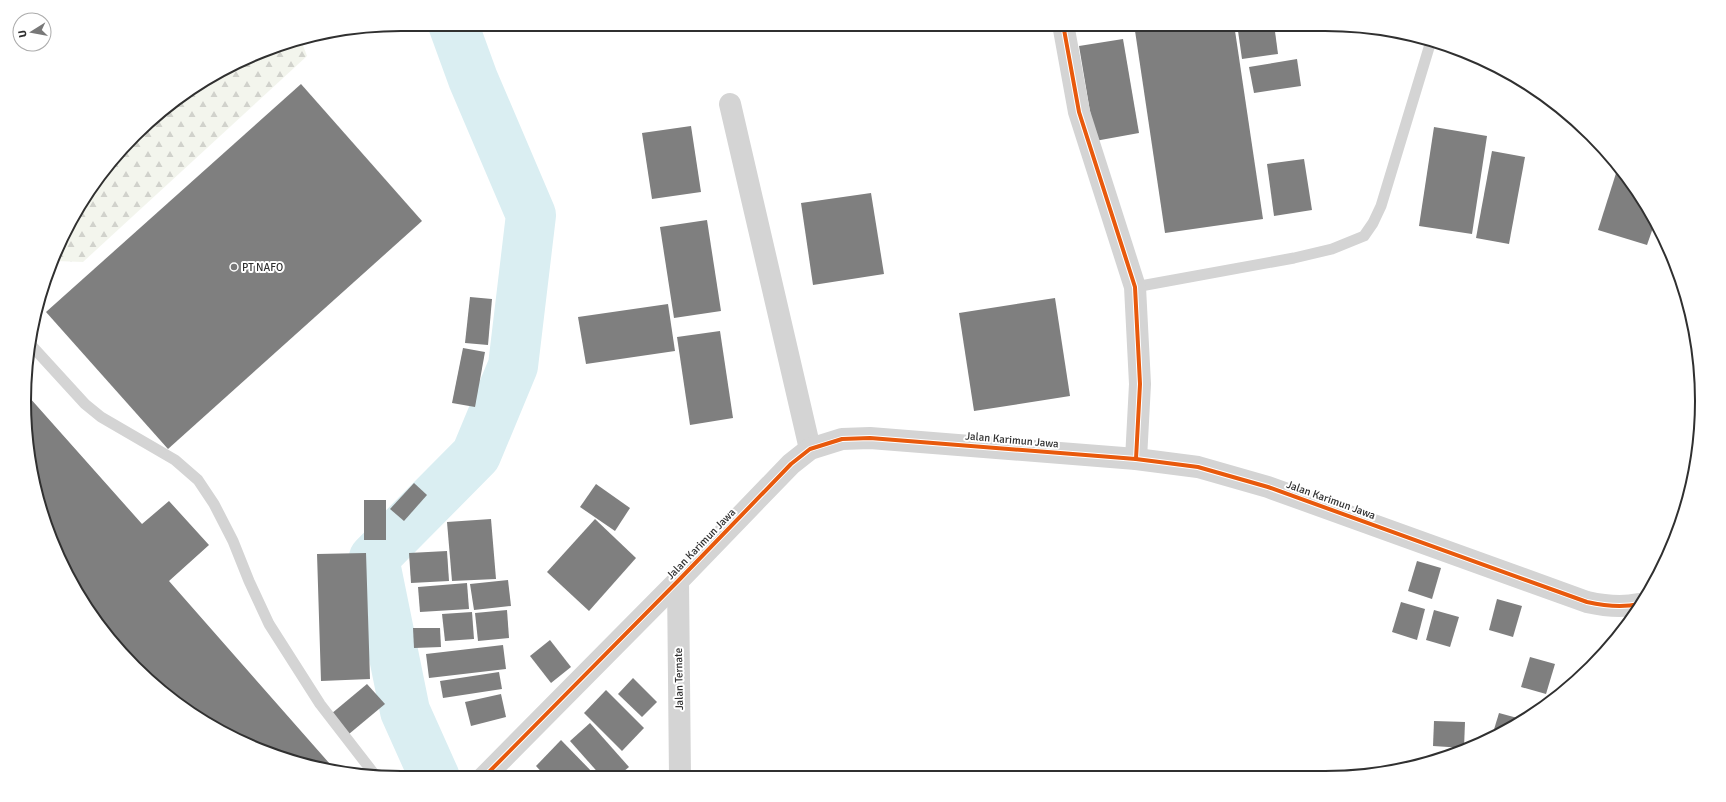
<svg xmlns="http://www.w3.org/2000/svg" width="1726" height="802" viewBox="0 0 1726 802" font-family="Signika,sans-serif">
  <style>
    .forest { fill: url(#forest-firs) }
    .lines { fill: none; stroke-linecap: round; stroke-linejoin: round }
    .river { stroke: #daeef2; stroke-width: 50 }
    .building { fill: #7f7f7f }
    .service { stroke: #d4d4d4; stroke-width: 11 }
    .minor { stroke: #d4d4d4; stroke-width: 22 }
    .tertiary { stroke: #d4d4d4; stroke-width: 22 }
    .cycleway-casing { stroke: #fff; stroke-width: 6 }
    .cycleway { stroke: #e8590c; stroke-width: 4 }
    .poi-dot { fill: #787878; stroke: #fff; stroke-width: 1.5 }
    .labels { text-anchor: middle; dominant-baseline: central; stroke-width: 4; stroke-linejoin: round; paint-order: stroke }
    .poi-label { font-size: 11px; fill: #303030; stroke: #fff; text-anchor: start }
    .street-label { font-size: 11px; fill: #303030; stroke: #fff }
    .rim { fill: none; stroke: #303030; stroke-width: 2 }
  </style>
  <defs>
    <pattern id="forest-firs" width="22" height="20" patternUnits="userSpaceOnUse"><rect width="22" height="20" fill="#f3f5ed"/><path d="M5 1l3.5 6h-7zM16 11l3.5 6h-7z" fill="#d1d2cc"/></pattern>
  </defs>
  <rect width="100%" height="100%" fill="#fff"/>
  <polygon class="forest" points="301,40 307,56 83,262 56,261 74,213 153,117 213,74 280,44"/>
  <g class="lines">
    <polyline class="river" points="435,778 405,711 374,558 476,455 513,366 531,215 473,79 453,24"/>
  </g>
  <g class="building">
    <polygon points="1134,24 1234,24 1263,219 1165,233"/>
    <polygon points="1237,24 1274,24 1278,54 1242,59"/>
    <polygon points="1123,39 1139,133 1095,141 1079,46"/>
    <polygon points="1297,59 1301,86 1254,93 1249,67"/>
    <polygon points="301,84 422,221 168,449 46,312"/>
    <polygon points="691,126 701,192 652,199 642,133"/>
    <polygon points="1434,127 1487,136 1472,234 1419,226"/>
    <polygon points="1492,151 1525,157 1509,244 1476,238"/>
    <polygon points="1304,159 1312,210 1274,216 1267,164"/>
    <polygon points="1618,167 1638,191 1655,222 1647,245 1598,230"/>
    <polygon points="871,193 884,274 813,285 801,203"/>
    <polygon points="707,220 721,311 674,318 660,227"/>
    <polygon points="470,297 492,299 488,345 465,343"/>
    <polygon points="1055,298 1070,396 974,411 959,313"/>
    <polygon points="668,304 675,351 586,364 578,317"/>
    <polygon points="720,331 733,418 690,425 677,337"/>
    <polygon points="463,348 485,352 475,407 452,403"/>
    <polygon points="29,397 142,524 169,501 209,545 169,581 337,772 328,771 257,749 153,685 74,589 44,522 27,450"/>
    <polygon points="414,483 427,495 404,521 390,509"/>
    <polygon points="596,484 630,508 615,531 580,507"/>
    <rect x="364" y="500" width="22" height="40"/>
    <polygon points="491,519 496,579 452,581 447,522"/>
    <polygon points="595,519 636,558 589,611 547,572"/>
    <polygon points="447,551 449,581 411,583 409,553"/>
    <polygon points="366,553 370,679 321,681 317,554"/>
    <polygon points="1417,561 1441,568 1432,599 1408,591"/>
    <polygon points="508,580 511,606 474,610 470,584"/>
    <polygon points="467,583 469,609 420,612 418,587"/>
    <polygon points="1497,599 1522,606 1513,637 1489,630"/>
    <polygon points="1401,602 1425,609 1417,640 1392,632"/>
    <polygon points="507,610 509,638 478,641 475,613"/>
    <polygon points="1434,610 1459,617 1450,647 1426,640"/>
    <polygon points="472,612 474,639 445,641 442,614"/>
    <polygon points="413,628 440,628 441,647 414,648"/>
    <polygon points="550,640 571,667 551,683 530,656"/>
    <polygon points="503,645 506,669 429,678 426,654"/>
    <polygon points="1530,657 1555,664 1546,694 1521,687"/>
    <polygon points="499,672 502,689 443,698 440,681"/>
    <polygon points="633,678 657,702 642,717 618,694"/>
    <polygon points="367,684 385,704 349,734 331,714"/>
    <polygon points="606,690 644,728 622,751 584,713"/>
    <polygon points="501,694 506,717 471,726 465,702"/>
    <polygon points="1499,713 1521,719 1492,736"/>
    <polygon points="1434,721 1465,722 1464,748 1433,746"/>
    <polygon points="590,723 629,767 617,777 602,777 570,741"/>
    <polygon points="561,740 597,777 547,778 536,766"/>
    <polygon points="535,770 542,778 528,778"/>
  </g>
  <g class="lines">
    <g class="service">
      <polyline points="1135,287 1294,258 1332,249 1364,236 1373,223 1381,206 1431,41"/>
      <polyline points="31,345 85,404 101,417 175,460 198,480 214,504 233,541 249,581 269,624 320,704 375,775"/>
    </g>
    <g class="minor">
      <polyline points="1063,24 1079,112 1135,287 1140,384 1136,459"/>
      <polyline points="730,104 810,449"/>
      <polyline points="678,581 680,777"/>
    </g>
    <path class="tertiary" d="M483,778L678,581L791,464L810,449L842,439L870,438L1136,459L1198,467L1268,487L1587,602C1605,606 1621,608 1639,604"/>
    <defs>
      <g id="cycleway">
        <polyline points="1063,24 1079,112 1135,287 1140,384 1136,459"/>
        <path d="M483,778L678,581L791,464L810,449L842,439L870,438L1136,459L1198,467L1268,487L1587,602C1605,606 1621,608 1639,604"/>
      </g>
    </defs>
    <use href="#cycleway" class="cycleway-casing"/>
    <use href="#cycleway" class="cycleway"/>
  </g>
  <circle class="poi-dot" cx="234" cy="267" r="4"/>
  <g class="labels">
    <g class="poi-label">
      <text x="242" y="267">PT NAFO</text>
    </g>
    <g class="street-label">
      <text transform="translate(1012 440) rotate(5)">Jalan Karimun Jawa</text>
      <text transform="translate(1331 500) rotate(20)">Jalan Karimun Jawa</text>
      <text transform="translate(701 544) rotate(-46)">Jalan Karimun Jawa</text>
      <text transform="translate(679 679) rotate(-91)">Jalan Ternate</text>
    </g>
  </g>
  <path d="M0 0H1726V802H0ZM401 31H1325A370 370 0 0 1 1695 401V401A370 370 0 0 1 1325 771H401A370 370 0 0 1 31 401V401A370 370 0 0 1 401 31Z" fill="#fff" fill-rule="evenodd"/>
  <path class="rim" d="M401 31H1325A370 370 0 0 1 1695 401V401A370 370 0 0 1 1325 771H401A370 370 0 0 1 31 401V401A370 370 0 0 1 401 31Z"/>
  <g transform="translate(32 32) rotate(259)"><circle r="19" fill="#ffffff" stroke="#acacac"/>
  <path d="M0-3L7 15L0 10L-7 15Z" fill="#787878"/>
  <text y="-6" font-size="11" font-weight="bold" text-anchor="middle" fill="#303030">U</text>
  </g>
</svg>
